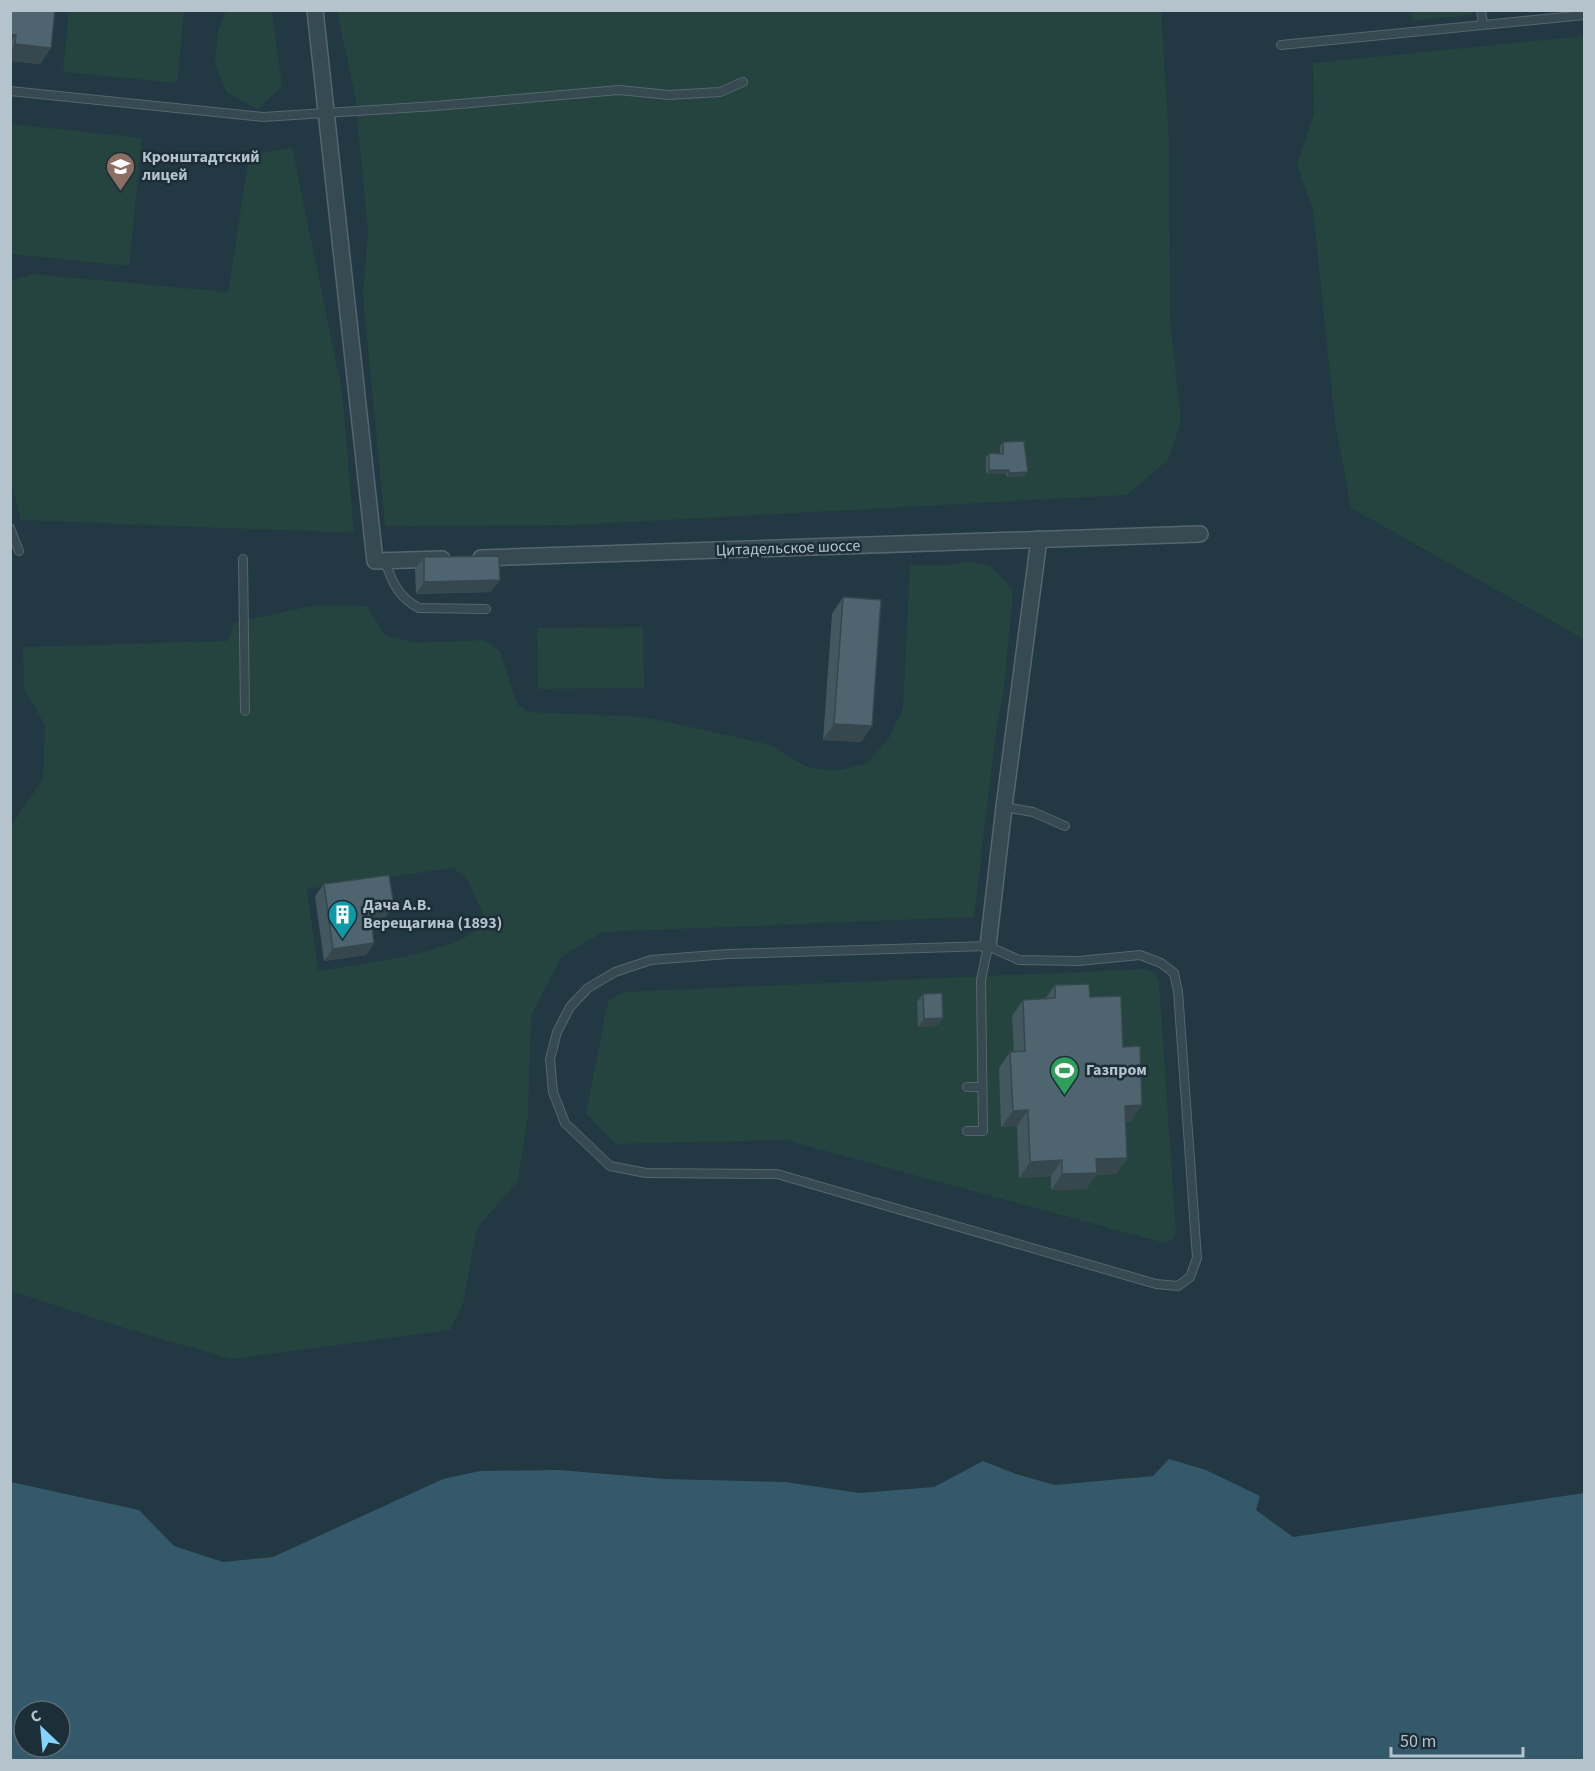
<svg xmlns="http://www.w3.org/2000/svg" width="1595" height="1771" viewBox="0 0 1595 1771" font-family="'Source Sans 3',sans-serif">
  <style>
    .green { fill: #25433f; fill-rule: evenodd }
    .water { fill: #34596a; fill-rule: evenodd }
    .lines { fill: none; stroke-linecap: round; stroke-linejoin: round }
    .lane-casing { stroke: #55666f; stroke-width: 10 }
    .street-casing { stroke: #55666f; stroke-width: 18 }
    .lane { stroke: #374951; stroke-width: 8 }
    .street { stroke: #374951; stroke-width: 15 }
    .wall { fill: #43575f }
    .shaded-wall { fill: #37474e }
    .building { fill: #4e656f; stroke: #37474e; stroke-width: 1.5 }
    .labels { text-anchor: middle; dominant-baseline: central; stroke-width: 5; stroke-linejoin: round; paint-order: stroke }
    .poi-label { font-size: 16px; font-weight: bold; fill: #b4c3cc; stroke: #1c2e37; text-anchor: start }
    .street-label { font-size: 16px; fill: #b4c3cc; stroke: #1c2e37 }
  </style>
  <rect width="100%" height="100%" fill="#223842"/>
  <g class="green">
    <polygon points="69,11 184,11 177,83 63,72"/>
    <polygon points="226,11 272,11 282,86 258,109 227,93 215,64 218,31"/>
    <polygon points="337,11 1161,11 1169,141 1170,320 1181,421 1168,460 1127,495 574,525 385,526 363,295 368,234 355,96"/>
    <polygon points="1412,11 1471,11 1472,15 1412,21"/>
    <polygon points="1584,36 1584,639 1351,508 1335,422 1313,210 1297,165 1314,114 1313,63"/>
    <polygon points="11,124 142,138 129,266 11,254"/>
    <polygon points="292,147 342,391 354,533 21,520 11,481 11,281 33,274 228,292 249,156"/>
    <path d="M969,562L990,565L1013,590L1004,689L996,731L974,917L603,932L561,957L531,1016L528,1115L518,1181L477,1228L463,1304L450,1330L232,1359L131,1330L11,1291V826L43,779L45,725L24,689L23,647L228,641L234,623L316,605L367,606L385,635L416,643L484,640L500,651L517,704L528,712L645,717L772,745L787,756L808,767L836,771L867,763L889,738L903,708L910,565H945ZM452,868L466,877L483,914C480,919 478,927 474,931C448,954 354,965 318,971L307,889Z"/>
    <polygon points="643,627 644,688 538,689 537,628"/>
    <polygon points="1145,969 1155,972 1159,983 1176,1232 1172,1240 1164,1243 785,1140 615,1144 586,1113 608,1001 623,992"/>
  </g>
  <path class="water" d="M1169,1459L1206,1470L1260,1496L1256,1510L1293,1537L1584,1493V1760H11V1482L139,1510L174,1546L223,1562L273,1557L443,1479L480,1471L559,1470L666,1479L785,1482L860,1493L934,1487L983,1461L1016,1474L1055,1485L1153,1476ZM24,1711H60V1747H24Z"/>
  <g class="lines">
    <defs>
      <g id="lane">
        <polyline points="1481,10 1483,24"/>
        <polyline points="1281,45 1584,15"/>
        <polyline points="10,91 263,117 436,106 619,90 669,95 720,92 743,82"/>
        <polyline points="10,528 19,551"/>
        <polyline points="243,559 245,711"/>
        <path d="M385,561C392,582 398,597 419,608L486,609"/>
        <polyline points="1004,807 1033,812 1065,826"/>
        <polygon points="988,946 1019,960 1079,961 1140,955 1161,963 1174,973 1178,991 1197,1258 1190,1277 1178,1286 1156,1284 777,1174 646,1173 610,1166 565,1123 553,1092 550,1059 557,1032 570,1007 588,988 615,972 651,960 728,954"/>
        <polyline points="967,1087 982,1087"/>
        <polyline points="967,1131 983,1131 981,980 988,946"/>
      </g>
      <g id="street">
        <polyline points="315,10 375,561 442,559"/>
        <polyline points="481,558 1200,534"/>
        <polyline points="988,946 1004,807 1039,539"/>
      </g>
    </defs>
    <use href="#lane" class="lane-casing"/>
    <use href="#street" class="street-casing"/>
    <use href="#lane" class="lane"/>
    <use href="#street" class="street"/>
  </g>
  <g class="wall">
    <polygon points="10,10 51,48 40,64 10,61"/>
    <polygon points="1003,442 1025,476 1006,477 1006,474 986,474 986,457 989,453 1000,454 1000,446"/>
    <polygon points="424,557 491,592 416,594 415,569"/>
    <polygon points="843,597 872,726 861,742 823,740 832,614"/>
    <polygon points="324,884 385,919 371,920 374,943 366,955 324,961 315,896"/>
    <polygon points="1055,985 1090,997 1123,1047 1142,1105 1131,1121 1126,1122 1127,1158 1116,1174 1096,1175 1086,1189 1051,1190 1051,1176 1019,1178 1017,1126 1001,1127 999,1068 1010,1052 1014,1052 1012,1016 1023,1000 1045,999"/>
    <polygon points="923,994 937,1026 918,1027 917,1002"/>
  </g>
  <g class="shaded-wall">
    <polygon points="10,34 16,35 10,42"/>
    <polygon points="15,44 51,48 40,64 10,61 10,50"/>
    <polygon points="989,470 1009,470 1006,474 986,474"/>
    <polygon points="1028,472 1025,476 1006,477 1009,473"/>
    <polygon points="500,580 491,592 416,594 424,582"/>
    <polygon points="834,724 872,726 861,742 823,740"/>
    <polygon points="394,906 385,919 361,922 370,910"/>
    <polygon points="374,943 366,955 324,961 333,949"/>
    <polygon points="943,1018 937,1026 918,1027 924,1019"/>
    <polygon points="1142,1105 1131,1121 1114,1122 1125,1106"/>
    <polygon points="1028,1110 1017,1126 1001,1127 1013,1111"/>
    <polygon points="1127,1158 1116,1174 1096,1175 1086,1189 1051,1190 1062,1174 1096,1159"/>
    <polygon points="1062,1160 1051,1176 1019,1178 1030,1162"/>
  </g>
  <g class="building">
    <polygon points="10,10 55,10 51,48 15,44 16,35 10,34"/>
    <polygon points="1024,441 1028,472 1009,473 1009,470 989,470 989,453 1003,454 1003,442"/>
    <polygon points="499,556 500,580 424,582 424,557"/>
    <polygon points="843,597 881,600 872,726 834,724"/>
    <polygon points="389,875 394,906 370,910 374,943 333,949 324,884"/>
    <polygon points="1089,984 1090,997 1121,996 1123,1047 1140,1046 1142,1105 1125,1106 1127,1158 1096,1159 1097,1173 1062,1174 1062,1160 1030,1162 1028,1110 1013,1111 1010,1052 1025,1051 1023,1000 1055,998 1055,985"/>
    <polygon points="942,993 943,1018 924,1019 923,994"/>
  </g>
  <defs>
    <symbol id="university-pin" viewBox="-11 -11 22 30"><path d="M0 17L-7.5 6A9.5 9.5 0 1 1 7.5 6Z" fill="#8d6e63" stroke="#1c2e37"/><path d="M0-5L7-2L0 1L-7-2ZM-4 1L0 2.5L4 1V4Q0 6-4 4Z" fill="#fff"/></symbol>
    <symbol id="building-pin" viewBox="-11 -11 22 30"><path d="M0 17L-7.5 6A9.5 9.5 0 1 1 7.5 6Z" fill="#0f9aa8" stroke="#1c2e37"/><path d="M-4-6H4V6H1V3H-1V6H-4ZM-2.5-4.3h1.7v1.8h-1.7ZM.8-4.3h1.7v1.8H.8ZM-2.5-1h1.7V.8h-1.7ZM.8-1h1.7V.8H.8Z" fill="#fff"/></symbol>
    <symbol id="stadium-pin" viewBox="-11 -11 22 30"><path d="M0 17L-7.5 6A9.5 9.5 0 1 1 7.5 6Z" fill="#2e9e5b" stroke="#1c2e37"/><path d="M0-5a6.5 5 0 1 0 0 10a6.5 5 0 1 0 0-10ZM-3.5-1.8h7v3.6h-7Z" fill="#fff"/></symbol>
  </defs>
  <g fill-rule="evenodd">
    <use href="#university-pin" x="104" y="150" width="33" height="45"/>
    <use href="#building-pin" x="326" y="898" width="33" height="45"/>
    <use href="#stadium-pin" x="1048" y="1054" width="33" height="45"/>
  </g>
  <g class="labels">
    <g class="poi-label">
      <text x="142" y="157">Кронштадтский<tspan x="142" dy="18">лицей</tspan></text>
      <text x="363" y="905">Дача А.В.<tspan x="363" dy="18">Верещагина (1893)</tspan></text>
      <text x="1086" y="1070">Газпром</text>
    </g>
    <g class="street-label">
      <text transform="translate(788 548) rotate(-2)">Цитадельское шоссе</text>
    </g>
  </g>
  <rect width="1595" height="1771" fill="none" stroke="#b4c3cc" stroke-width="24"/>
  <g transform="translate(42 1729) rotate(334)"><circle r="28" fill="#1c2e37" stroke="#596a73" stroke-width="1.5"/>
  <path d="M0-4.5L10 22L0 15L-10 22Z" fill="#85d4ff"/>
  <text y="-9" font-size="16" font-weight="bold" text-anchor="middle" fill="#b4c3cc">С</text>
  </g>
  <path d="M1391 1747v9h132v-9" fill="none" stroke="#b4c3cc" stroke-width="3"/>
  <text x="1400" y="1747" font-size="18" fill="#b4c3cc" stroke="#1c2e37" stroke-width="4.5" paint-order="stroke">50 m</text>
</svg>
